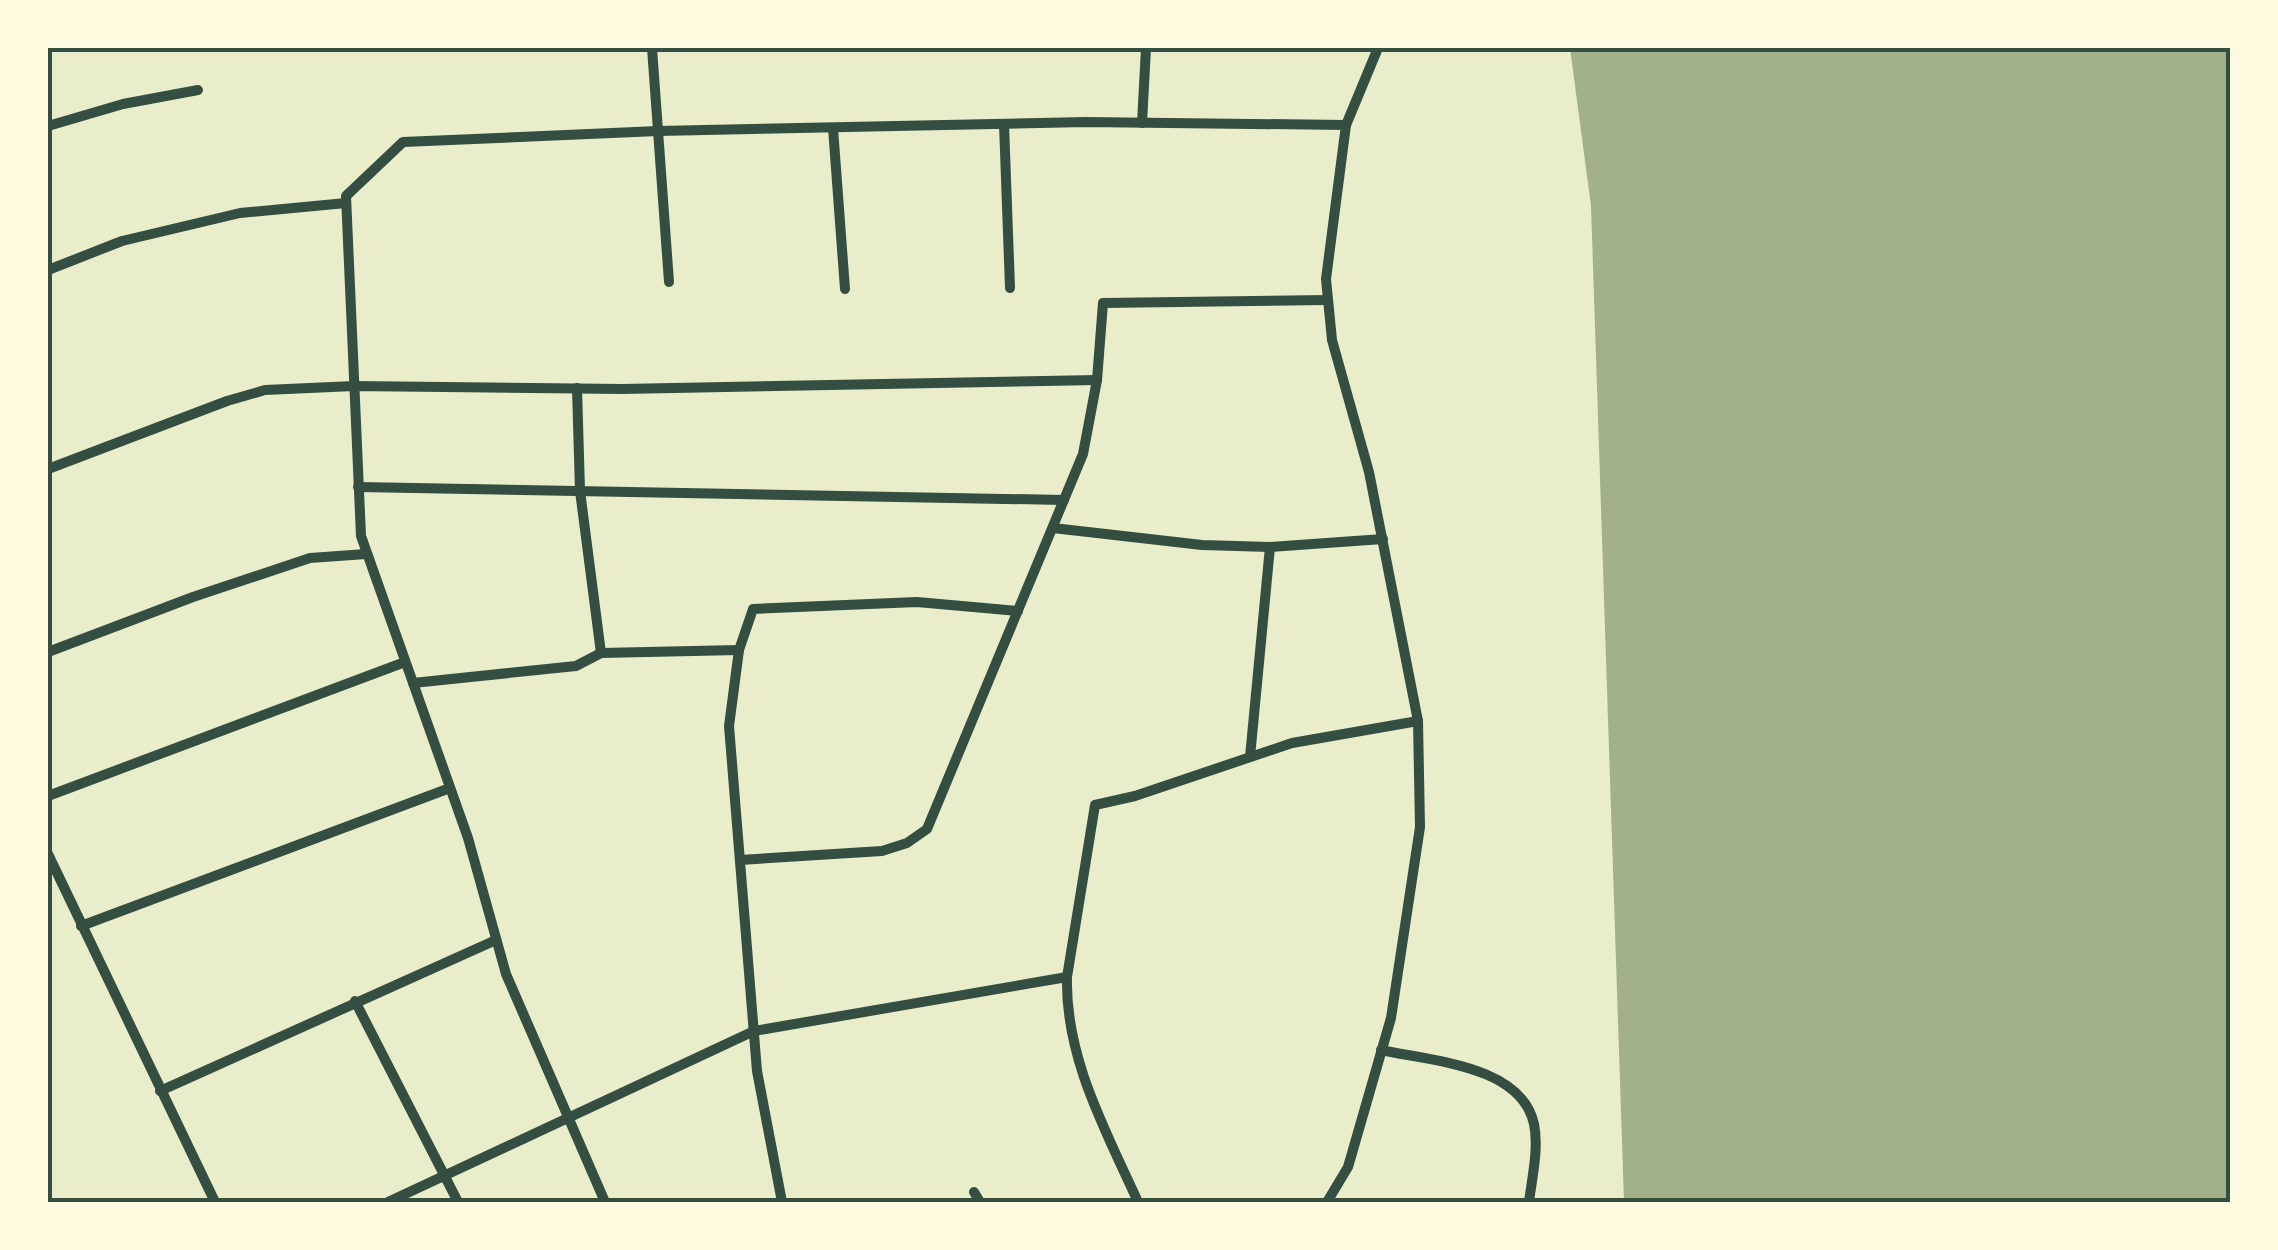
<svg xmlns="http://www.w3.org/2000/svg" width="2278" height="1250" viewBox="0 0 2278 1250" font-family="'Space Grotesk',sans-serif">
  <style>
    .water { fill: #a3b18a }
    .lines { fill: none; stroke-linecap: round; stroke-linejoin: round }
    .minor { stroke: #344e41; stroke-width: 10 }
    .neatline { fill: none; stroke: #344e41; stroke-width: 4 }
  </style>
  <rect width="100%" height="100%" fill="#e9edc9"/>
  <polygon class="water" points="1570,48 2230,48 2230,1202 1624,1202 1591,206"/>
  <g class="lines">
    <g class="minor">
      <polyline points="652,48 669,282"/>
      <polyline points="1142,123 1146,48"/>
      <polyline points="1004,124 1010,288"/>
      <polyline points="1346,125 1378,48"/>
      <polyline points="48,126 123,104 198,90"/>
      <polyline points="833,128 845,289"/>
      <polyline points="48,270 122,241 240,213 346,203"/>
      <polyline points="577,388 580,491 601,653 739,650"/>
      <polyline points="48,469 227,401 265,390 354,386 622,389 1097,380"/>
      <polyline points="358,487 1064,500"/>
      <polyline points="1053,528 1202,545 1270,547 1383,539"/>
      <polyline points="48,652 193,597 310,558 366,554"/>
      <polyline points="413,683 576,666 601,653"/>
      <polyline points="1250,757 1270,547"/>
      <polyline points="48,796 405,662"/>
      <polyline points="48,854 215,1202"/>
      <polyline points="740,860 882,851 907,843 927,829 1083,454 1097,380 1103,303 1328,300"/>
      <polyline points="81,926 450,788"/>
      <polyline points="355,1001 458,1202"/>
      <path d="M1381,1050C1431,1061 1521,1065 1534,1124C1539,1148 1532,1178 1529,1202"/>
      <polyline points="160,1091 496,940"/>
      <polyline points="974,1192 980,1202"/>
      <polyline points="388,1202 754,1031 1067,977"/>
      <polyline points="605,1202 506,974 468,838 361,536 346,196 403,142 658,131 1086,122 1346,125 1326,279 1332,340 1369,472 1418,721 1420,827 1391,1018 1348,1167 1327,1202"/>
      <polyline points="782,1202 757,1071 729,726 739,650 753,609 917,602 1018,611"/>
      <path d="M1138,1202C1106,1131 1065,1058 1067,977L1095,805L1135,796L1292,743L1418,721"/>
    </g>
  </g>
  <rect width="2278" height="1250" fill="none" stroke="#fefae0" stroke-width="100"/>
  <rect x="50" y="50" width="2178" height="1150" class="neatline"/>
</svg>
